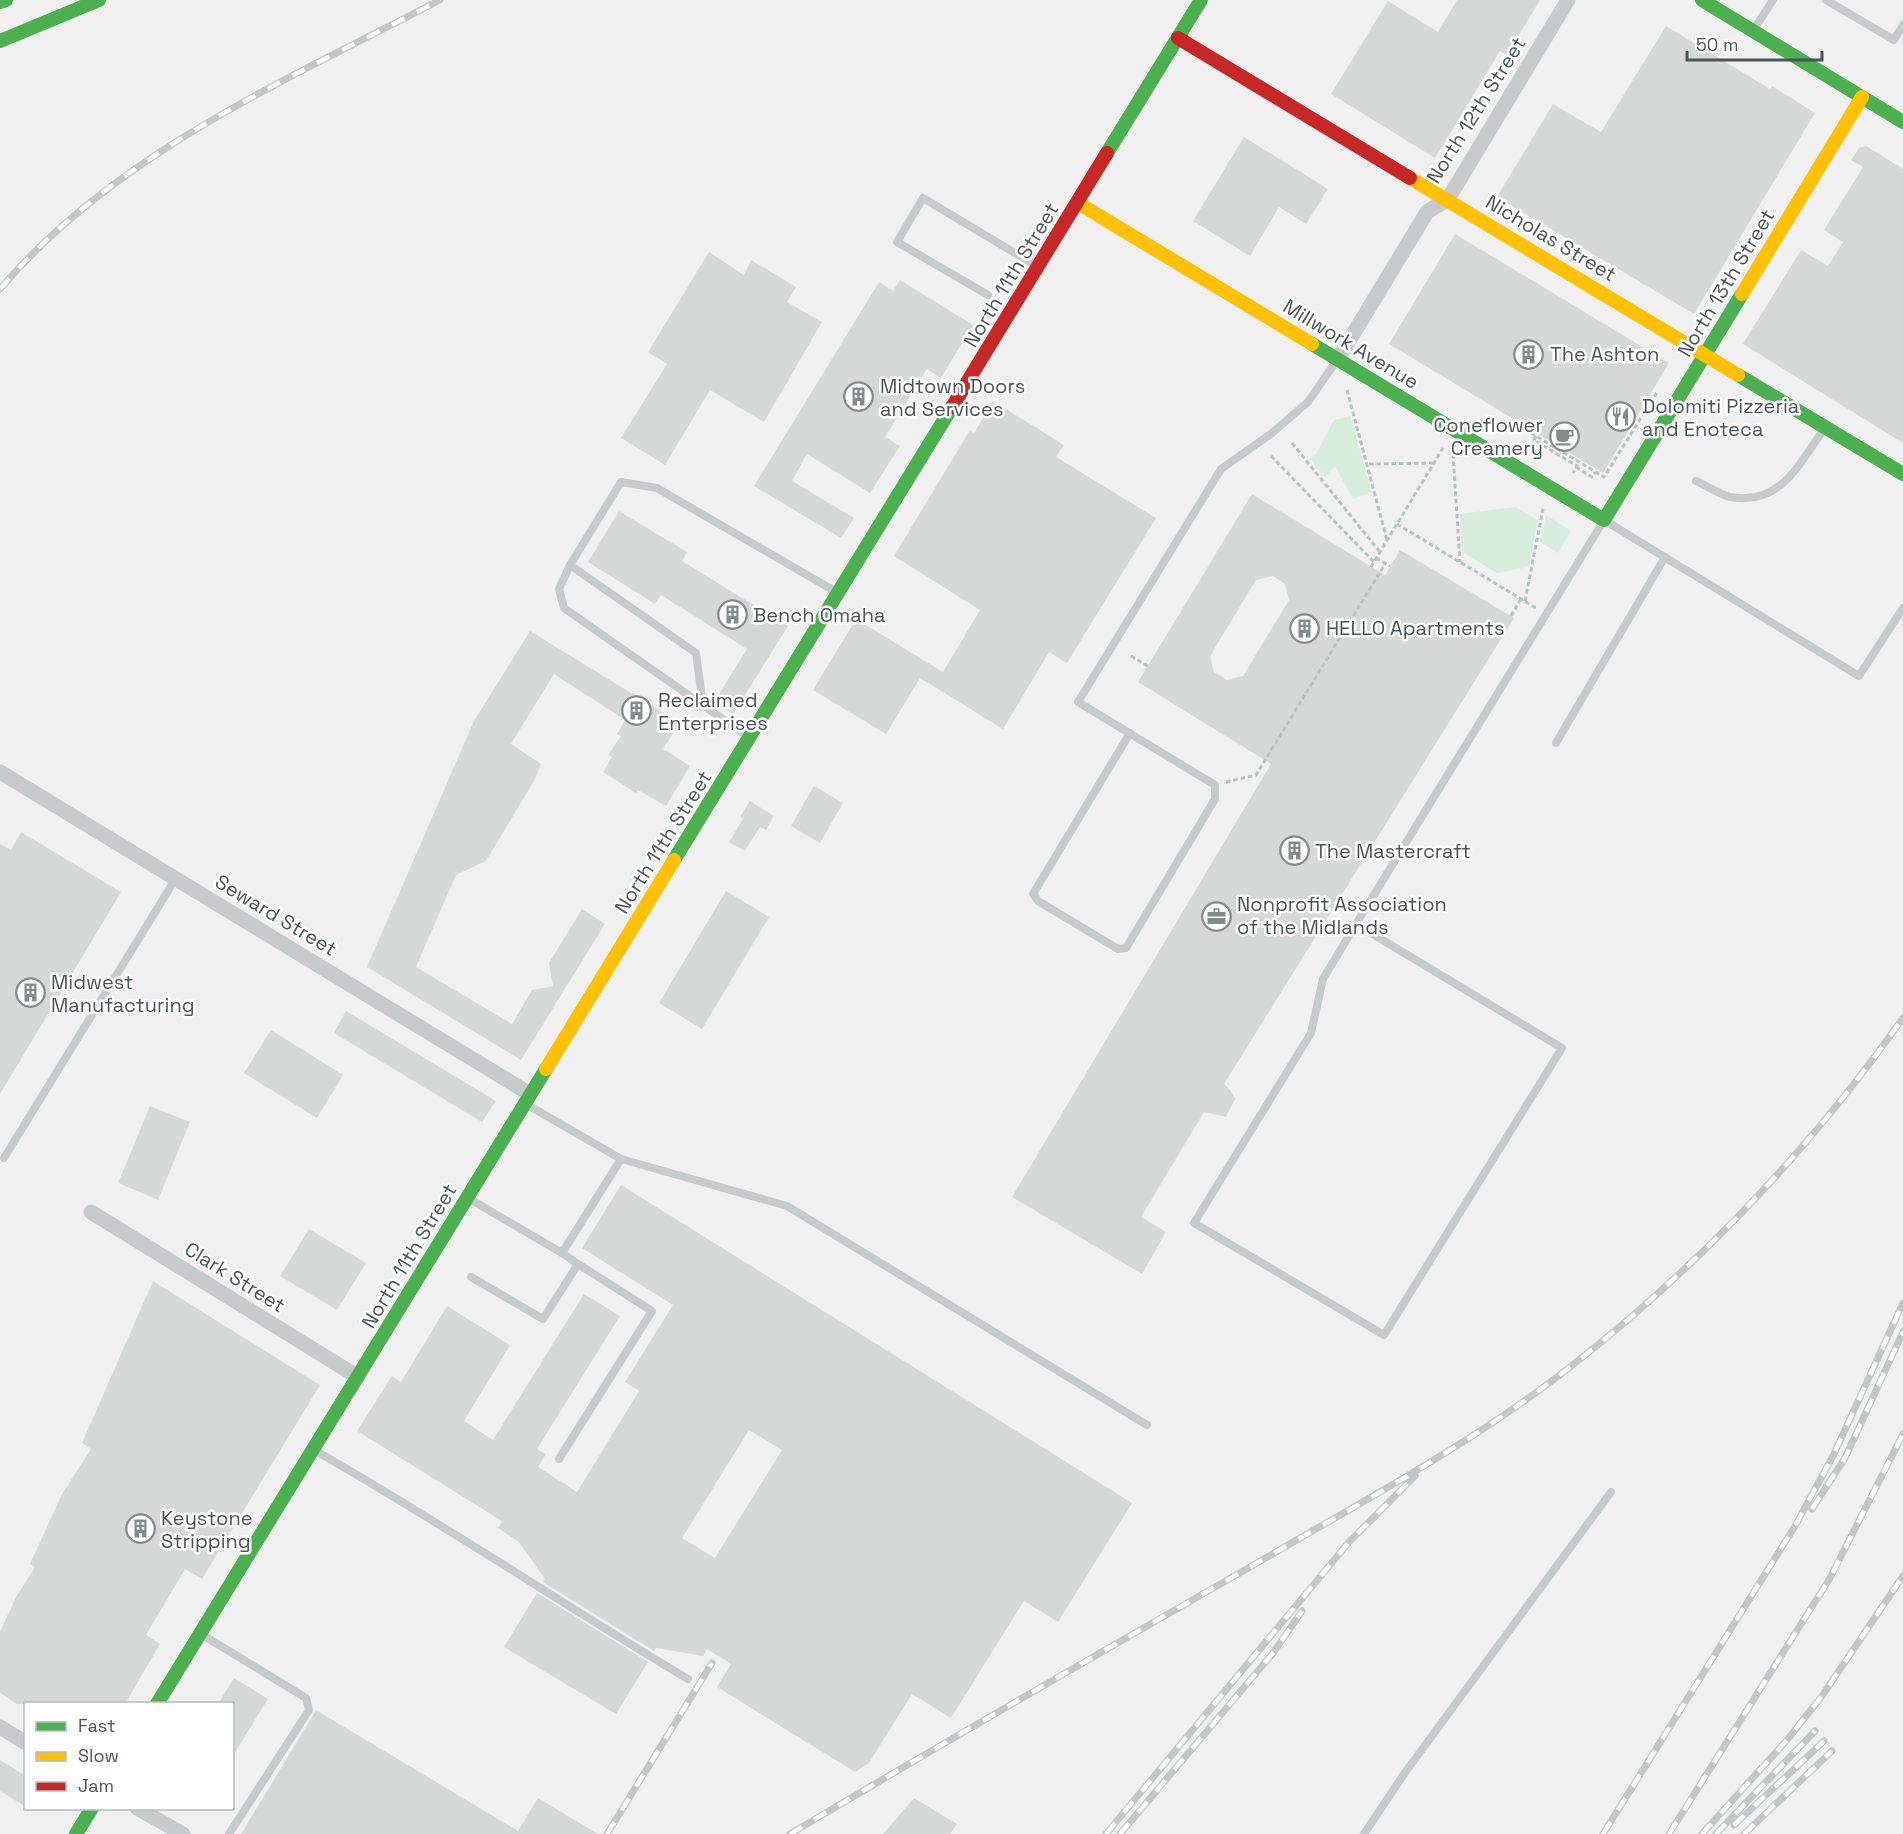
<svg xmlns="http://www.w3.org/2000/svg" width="1903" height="1834" viewBox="0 0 1903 1834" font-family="'Space Grotesk',sans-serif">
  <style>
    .green { fill: #d6eddc }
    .building { fill: #d6d8d8; fill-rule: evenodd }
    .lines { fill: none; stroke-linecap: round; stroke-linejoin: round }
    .path { stroke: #b7c1bd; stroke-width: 3; stroke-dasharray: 4.5 3; stroke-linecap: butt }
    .lane { stroke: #c7cacb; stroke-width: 8 }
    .street { stroke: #c7cacb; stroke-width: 15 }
    .fast { stroke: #4caf50; stroke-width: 14 }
    .slow { stroke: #ffc107; stroke-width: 14 }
    .jam { stroke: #c62828; stroke-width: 14 }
    .rail-casing { stroke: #c3c5c6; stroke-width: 7 }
    .rail { stroke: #fff; stroke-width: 4.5; stroke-dasharray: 14; stroke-linecap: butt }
    .labels { text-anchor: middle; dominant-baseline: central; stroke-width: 5; stroke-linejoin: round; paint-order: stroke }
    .street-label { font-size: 20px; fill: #49545a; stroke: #fff }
    .poi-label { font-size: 20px; fill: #49545a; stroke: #fff; text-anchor: start }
  </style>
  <rect width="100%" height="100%" fill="#f0f0f0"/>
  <g class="green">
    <polygon points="1350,416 1372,492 1353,499 1335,466 1325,477 1310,458 1316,454 1334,420"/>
    <polygon points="1515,507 1538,520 1529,567 1497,573 1462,552 1460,514"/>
    <polygon points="1546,515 1571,531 1558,553 1540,542"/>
  </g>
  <g class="building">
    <polygon points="1457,0 1540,0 1507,55 1500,51 1435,158 1331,94 1388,1 1438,32"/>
    <polygon points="1666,26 1770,89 1772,86 1815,113 1694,314 1497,197 1553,104 1601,132"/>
    <polygon points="1244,137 1328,189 1306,224 1279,207 1250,256 1193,221"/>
    <polygon points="1866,146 1903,169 1903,443 1743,344 1801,250 1828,266 1843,242 1824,230 1863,167 1851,160 1859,148"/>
    <polygon points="1455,234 1669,363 1603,473 1389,344"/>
    <polygon points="709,252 744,275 751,260 796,287 787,302 822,322 764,422 710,390 665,465 621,438 667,364 648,352"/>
    <polygon points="900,280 973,325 941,378 927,369 885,437 900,446 870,493 807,454 792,481 854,518 841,538 754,486 879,282 893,291"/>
    <polygon points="993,401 1064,445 1056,457 1156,518 1067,663 1049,652 1003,729 920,678 886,734 813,690 856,619 943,672 980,610 894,556 970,430 974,433"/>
    <path d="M1252,494L1385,575L1400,550L1514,618L1224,1084L1231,1091L1235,1099L1226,1117L1204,1112L1141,1217L1166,1232L1142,1274L1012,1197L1271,764L1138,682ZM1273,576L1285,584L1289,600L1243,676L1227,680L1214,672L1210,656L1256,580Z"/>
    <polygon points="619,511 687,552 682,561 788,626 733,714 714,702 747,649 661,595 655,604 588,562"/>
    <polygon points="530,631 680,723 663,749 690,766 666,806 638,790 636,793 603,772 612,757 608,755 621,736 617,734 625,720 554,674 511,744 541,764 534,781 486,861 456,875 416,967 512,1024 532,990 553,986 549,963 582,909 605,924 521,1060 367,967 474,721"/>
    <polygon points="814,786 843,803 820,843 791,826"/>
    <polygon points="750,801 774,816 766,830 760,827 745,851 729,842 743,819 740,817"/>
    <polygon points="21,832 121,892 0,1094 0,844 11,850"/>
    <polygon points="726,891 769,917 702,1029 659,1003"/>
    <polygon points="346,1011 496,1101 482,1122 334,1033"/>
    <polygon points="271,1030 343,1075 317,1118 244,1073"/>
    <polygon points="150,1106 190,1122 158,1200 118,1183"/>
    <path d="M621,1185L1132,1503L1058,1622L1024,1601L951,1718L912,1694L869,1763L855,1772L717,1687L731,1664L707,1649L703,1656L656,1648L654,1651L543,1582L545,1579L519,1542L498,1528L502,1521L357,1431L392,1376L401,1382L447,1306L510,1345L464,1421L493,1440L584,1294L620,1316L537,1449L546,1454L538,1467L577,1492L639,1391L625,1382L673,1305L582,1248ZM749,1430L782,1450L715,1558L682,1538Z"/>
    <polygon points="309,1229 366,1263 337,1310 280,1276"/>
    <polygon points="153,1281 320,1385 202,1579 185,1569 146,1635 160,1644 125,1704 17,1704 0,1693 0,1632 16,1597 35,1567 30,1564 62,1494 91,1449 82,1443"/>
    <polygon points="537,1593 648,1662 616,1714 504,1647"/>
    <polygon points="234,1678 268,1699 232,1757 232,1704 218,1704"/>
    <polygon points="316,1710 518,1831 538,1798 598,1834 241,1834"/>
    <polygon points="0,1760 26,1776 26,1807 0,1791"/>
    <polygon points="914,1798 957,1824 950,1834 883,1834"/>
  </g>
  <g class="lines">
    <g class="path">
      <polyline points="1347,390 1387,540"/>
      <polyline points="1514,431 1518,425 1604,477 1658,391"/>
      <polyline points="1536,436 1534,440 1577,466 1573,473"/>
      <polyline points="1292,443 1380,552"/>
      <polyline points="1453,454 1460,562"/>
      <polyline points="1271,456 1374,562"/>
      <polyline points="1369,464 1433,463"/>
      <polyline points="1576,467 1592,477 1595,472"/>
      <polyline points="1397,524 1536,608"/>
      <polyline points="1376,558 1390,566"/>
      <polyline points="1371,567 1443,448"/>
      <polyline points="1525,601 1543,509"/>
      <polyline points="1511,616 1521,599"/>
      <polyline points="1131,656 1148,666"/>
      <polyline points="1226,782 1256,775 1385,564"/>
    </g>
    <g class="lane">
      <polyline points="1826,0 1894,40 1903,25"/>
      <polyline points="1754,29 1773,0"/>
      <polyline points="988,295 897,242 923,198 1035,265"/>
      <path d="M1696,481C1707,486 1719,494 1730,497C1782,506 1799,463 1825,428"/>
      <polyline points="570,565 696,653 703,705"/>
      <polyline points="1130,733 1033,894 1038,901 1118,949 1126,948 1215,799 1215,785 1078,702 1221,469 1272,433 1308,402 1337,360"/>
      <polyline points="747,736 564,608 559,589 570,565 621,482 657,488 838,593"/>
      <polyline points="1556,743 1665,557"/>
      <polyline points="1356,924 1562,1048 1384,1335 1194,1223 1311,1033 1323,979 1356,924 1604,520 1859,676 1903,608"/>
      <polyline points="4,1158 176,878"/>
      <polyline points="621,1159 787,1206 1147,1425"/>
      <polyline points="468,1198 562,1253 621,1159 526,1104"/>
      <polyline points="471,1277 543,1319 578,1264 562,1253"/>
      <path d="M314,1450C441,1522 562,1604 688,1679"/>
      <polyline points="559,1459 652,1311 578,1264"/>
      <polyline points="201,1634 306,1698 309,1710 229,1834"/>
      <polyline points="1364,1834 1404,1774 1611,1492"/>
    </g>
    <g class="street">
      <polyline points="1338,359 1427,212 1448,199 1568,0"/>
      <polyline points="0,772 530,1094"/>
      <polyline points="91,1212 358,1377"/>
      <polyline points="0,1727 26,1743"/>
      <polyline points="137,1808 183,1834"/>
    </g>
    <g class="fast">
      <polyline points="1702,0 1903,122"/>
      <polyline points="0,2 6,0"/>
      <polyline points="0,41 99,0"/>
      <polyline points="1107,153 1201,0"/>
      <polyline points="1312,344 1604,520 1742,294"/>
      <polyline points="1738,375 1903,474"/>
      <polyline points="674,860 952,407"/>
      <polyline points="157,1704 546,1069"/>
      <polyline points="76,1834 92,1808"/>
    </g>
    <g class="slow">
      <polyline points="1410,178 1738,375"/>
      <polyline points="1078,203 1312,344"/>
      <polyline points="1742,294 1862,97"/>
      <polyline points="546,1069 674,860"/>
    </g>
    <g class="jam">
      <polyline points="1178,38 1410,178"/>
      <polyline points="952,407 1107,153"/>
    </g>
    <defs>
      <g id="rail">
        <path d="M0,289C116,153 285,81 440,0"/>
        <polyline points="1812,1509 1845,1458 1903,1332"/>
        <polyline points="1734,1825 1824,1741"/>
        <polyline points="607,1834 712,1663"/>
        <path d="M790,1834C942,1744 1096,1655 1250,1567C1356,1505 1468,1446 1565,1371C1694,1271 1809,1151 1903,1018"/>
        <polyline points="1106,1834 1349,1542 1415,1476"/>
        <polyline points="1120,1834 1273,1653 1302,1611"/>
        <polyline points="1603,1834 1795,1526 1833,1456 1903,1303"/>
        <polyline points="1669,1834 1830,1578 1903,1434"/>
        <polyline points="1702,1834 1787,1740 1822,1696 1903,1576"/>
        <polyline points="1716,1834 1815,1731"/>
        <polyline points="1744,1834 1832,1751"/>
      </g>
    </defs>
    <use href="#rail" class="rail-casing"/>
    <use href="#rail" class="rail"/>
  </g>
  <defs>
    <symbol id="building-ring" viewBox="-11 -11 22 22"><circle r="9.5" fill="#fff" stroke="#838b8e" stroke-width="1.5"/><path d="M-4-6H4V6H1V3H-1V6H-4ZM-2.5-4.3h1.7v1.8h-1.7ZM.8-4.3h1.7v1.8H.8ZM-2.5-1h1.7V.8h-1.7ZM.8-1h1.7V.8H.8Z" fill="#838b8e"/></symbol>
    <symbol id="restaurant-ring" viewBox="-11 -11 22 22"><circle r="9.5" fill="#fff" stroke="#838b8e" stroke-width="1.5"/><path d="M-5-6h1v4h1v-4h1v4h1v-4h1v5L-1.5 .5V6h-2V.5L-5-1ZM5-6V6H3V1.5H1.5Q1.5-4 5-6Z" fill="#838b8e"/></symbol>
    <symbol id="cafe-ring" viewBox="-11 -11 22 22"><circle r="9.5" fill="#fff" stroke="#838b8e" stroke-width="1.5"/><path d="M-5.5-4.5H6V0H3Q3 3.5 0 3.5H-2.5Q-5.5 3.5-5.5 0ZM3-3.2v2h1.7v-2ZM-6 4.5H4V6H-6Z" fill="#838b8e"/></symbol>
    <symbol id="office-ring" viewBox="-11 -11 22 22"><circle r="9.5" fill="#fff" stroke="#838b8e" stroke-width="1.5"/><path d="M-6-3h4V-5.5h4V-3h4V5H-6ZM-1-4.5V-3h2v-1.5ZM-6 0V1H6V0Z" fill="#838b8e"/></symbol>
  </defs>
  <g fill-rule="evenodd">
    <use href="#building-ring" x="1512" y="338" width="33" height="33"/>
    <use href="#building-ring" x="842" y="380" width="33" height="33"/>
    <use href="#restaurant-ring" x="1604" y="400" width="33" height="33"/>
    <use href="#cafe-ring" x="1548" y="420" width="33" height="33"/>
    <use href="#building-ring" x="716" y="598" width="33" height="33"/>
    <use href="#building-ring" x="1288" y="612" width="33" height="33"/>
    <use href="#building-ring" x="620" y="694" width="33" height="33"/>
    <use href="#building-ring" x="1278" y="834" width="33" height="33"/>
    <use href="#office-ring" x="1200" y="900" width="33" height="33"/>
    <use href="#building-ring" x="14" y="976" width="33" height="33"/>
    <use href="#building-ring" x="124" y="1512" width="33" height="33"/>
  </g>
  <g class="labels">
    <g class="street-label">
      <text transform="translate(1476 110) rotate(-58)">North 12th Street</text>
      <text transform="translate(1551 238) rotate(31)">Nicholas Street</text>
      <text transform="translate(1011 275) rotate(-59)">North 11th Street</text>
      <text transform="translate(1726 283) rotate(-59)">North 13th Street</text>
      <text transform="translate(1351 344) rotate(31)">Millwork Avenue</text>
      <text transform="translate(663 842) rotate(-58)">North 11th Street</text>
      <text transform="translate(276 915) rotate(31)">Seward Street</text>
      <text transform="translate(409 1256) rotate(-59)">North 11th Street</text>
      <text transform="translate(235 1277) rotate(32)">Clark Street</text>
    </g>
    <g class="poi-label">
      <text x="1550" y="354">The Ashton</text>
      <text x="880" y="386">Midtown Doors<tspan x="880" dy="23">and Services</tspan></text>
      <text x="1642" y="406">Dolomiti Pizzeria<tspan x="1642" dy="23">and Enoteca</tspan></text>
      <text x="1543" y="425" text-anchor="end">Coneflower<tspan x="1543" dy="23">Creamery</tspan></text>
      <text x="753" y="615">Bench Omaha</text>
      <text x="1326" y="628">HELLO Apartments</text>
      <text x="658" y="700">Reclaimed<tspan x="658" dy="23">Enterprises</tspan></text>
      <text x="1315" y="851">The Mastercraft</text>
      <text x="1237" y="904">Nonprofit Association<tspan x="1237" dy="23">of the Midlands</tspan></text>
      <text x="51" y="982">Midwest<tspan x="51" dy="23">Manufacturing</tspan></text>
      <text x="161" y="1518">Keystone<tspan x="161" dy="23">Stripping</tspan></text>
    </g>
  </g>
  <rect x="24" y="1702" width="210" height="108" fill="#ffffff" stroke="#b6bbbd" stroke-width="1.5"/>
  <rect x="36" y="1722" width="30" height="9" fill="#4caf50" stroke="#b6bbbd" stroke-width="1.5"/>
  <text x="78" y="1732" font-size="18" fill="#49545a">Fast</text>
  <rect x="36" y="1752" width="30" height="9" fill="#ffc107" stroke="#b6bbbd" stroke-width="1.5"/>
  <text x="78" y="1762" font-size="18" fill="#49545a">Slow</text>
  <rect x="36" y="1782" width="30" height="9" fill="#c62828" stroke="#b6bbbd" stroke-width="1.5"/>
  <text x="78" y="1792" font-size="18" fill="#49545a">Jam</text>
  <path d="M1687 51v9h135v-9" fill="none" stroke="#49545a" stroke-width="3"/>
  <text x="1696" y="51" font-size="18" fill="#49545a" stroke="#ffffff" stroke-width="4.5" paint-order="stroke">50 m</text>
</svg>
